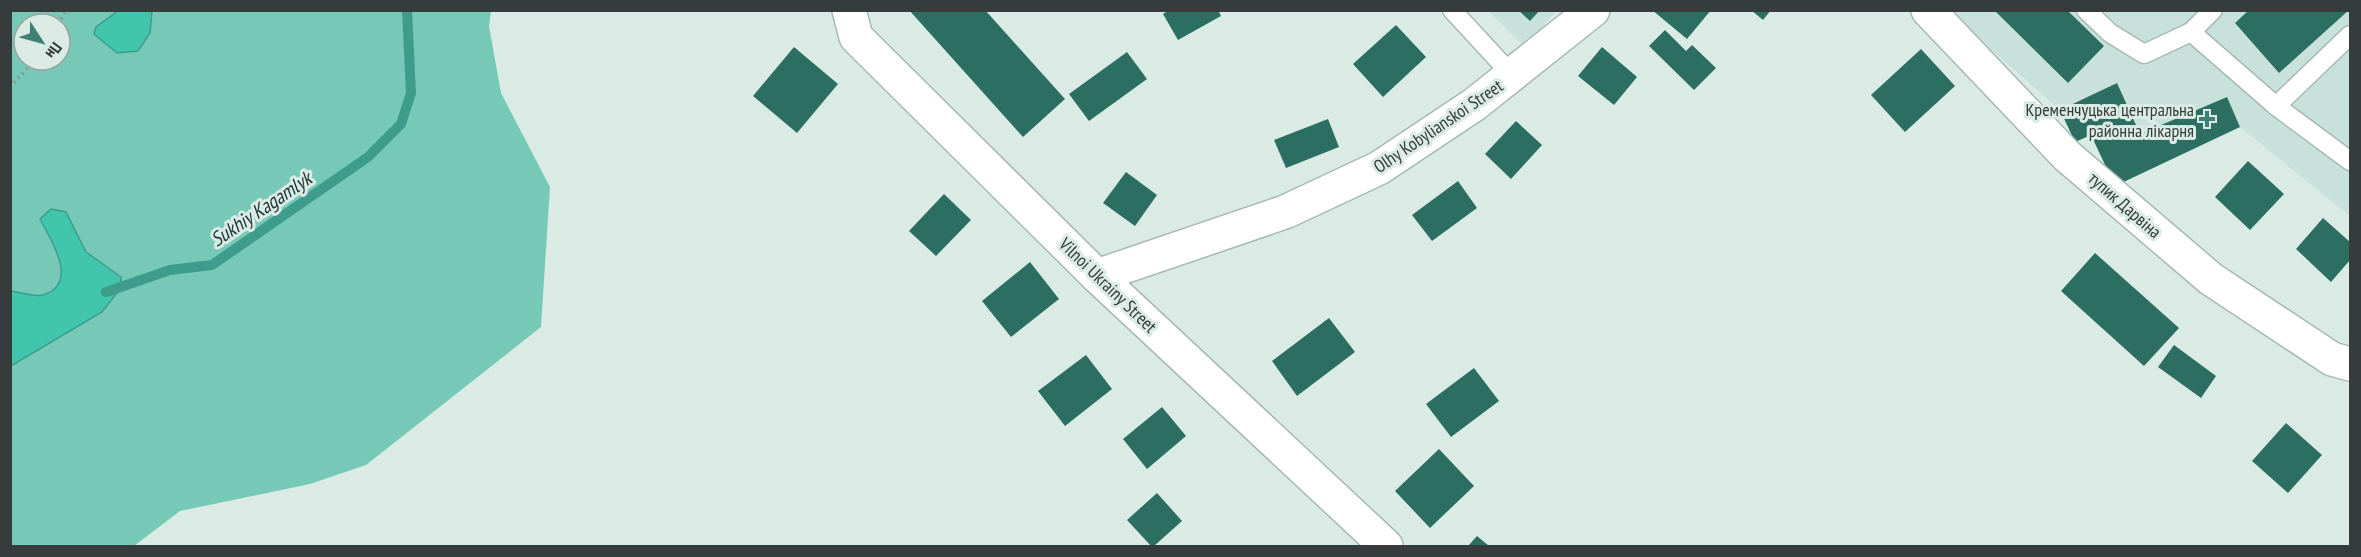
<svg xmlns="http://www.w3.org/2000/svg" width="2361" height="557" viewBox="0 0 2361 557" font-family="'PT Sans Narrow',sans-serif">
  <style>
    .built { fill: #c8e2db }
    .green { fill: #77c9b7; fill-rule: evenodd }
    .water { fill: #41c5ad; stroke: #3e9c8b; stroke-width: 1.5 }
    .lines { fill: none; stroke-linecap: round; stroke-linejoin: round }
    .stream { stroke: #3e9c8b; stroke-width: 10 }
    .building { fill: #2c6f62 }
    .service-casing { stroke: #a8b9b4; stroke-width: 21 }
    .minor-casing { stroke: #a8b9b4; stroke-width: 36 }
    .path { stroke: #87928f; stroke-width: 4; stroke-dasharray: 1.5 4.5; stroke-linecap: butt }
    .service { stroke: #fff; stroke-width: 18 }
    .minor { stroke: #fff; stroke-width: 33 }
    .poi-dot { fill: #3e8073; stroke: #daebe6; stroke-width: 2 }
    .labels { text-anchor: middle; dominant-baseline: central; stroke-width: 6; stroke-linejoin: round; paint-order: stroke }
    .poi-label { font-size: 18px; fill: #363c3b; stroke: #daebe6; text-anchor: end }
    .street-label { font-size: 18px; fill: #363c3b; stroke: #daebe6 }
    .water-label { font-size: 20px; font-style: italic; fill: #1e342f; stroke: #daebe6 }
  </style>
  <rect width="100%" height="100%" fill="#daebe6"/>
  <g class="built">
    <polygon points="1488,11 1557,11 1524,46"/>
    <polygon points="1947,11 2350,11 2350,216 2240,127 2115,186 2091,135 2075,142 2060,110"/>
  </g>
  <path class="green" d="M11,11H491L489,26L501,93L550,187L541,327L366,465L310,484L180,511L134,546H11L10,366L102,312L121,278L86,252L66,212L41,219C51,241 80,283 43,295C35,297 19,292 11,291ZM24,24H60V60H24Z"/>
  <g class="water">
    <polygon points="118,11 152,11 150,33 138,51 117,53 94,34 96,27"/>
    <path d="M51,209L66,212L86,252L121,277L120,289L102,312L11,366V291C19,292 35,297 43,295C80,283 51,240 40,219Z"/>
  </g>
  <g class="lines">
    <polyline class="stream" points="106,292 170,270 212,265 368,157 401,124 411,93 407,10"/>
  </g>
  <g class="building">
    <polygon points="909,10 985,10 1065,99 1023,137"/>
    <polygon points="1169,10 1218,10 1221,16 1178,40 1163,14"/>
    <polygon points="1518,10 1540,10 1530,21"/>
    <polygon points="1652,10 1711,10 1687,39"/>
    <polygon points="1751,10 1771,10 1763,20"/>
    <polygon points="1994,10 2067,10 2104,46 2068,83"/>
    <polygon points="2249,10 2349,10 2279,73 2235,23"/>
    <polygon points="1396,25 1426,57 1383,97 1353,64"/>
    <polygon points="1665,30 1686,51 1692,45 1716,68 1694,90 1649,46"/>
    <polygon points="794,47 838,84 797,133 753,96"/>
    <polygon points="1602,47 1637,77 1614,105 1578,76"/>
    <polygon points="1921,49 1955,86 1905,132 1871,95"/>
    <polygon points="1127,52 1147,79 1089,121 1069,94"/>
    <polygon points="2117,83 2140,134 2227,97 2240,127 2115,186 2091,135 2075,142 2060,110"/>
    <polygon points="1328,119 1339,147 1286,168 1274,140"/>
    <polygon points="1516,121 1542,145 1511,179 1485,154"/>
    <polygon points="2248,161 2284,194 2250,230 2215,197"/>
    <polygon points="1126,172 1157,195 1135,226 1103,203"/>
    <polygon points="1458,181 1477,208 1432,241 1412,215"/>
    <polygon points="944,194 971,220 936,256 909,231"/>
    <polygon points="2323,218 2350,242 2350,260 2331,282 2296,249"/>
    <polygon points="2095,253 2179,328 2144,366 2061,291"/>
    <polygon points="1030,262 1059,299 1011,337 982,301"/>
    <polygon points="1329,318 1355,352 1297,396 1272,361"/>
    <polygon points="2174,345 2216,376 2201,398 2158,367"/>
    <polygon points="1086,355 1112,389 1065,426 1038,391"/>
    <polygon points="1474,368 1499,401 1451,437 1426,404"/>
    <polygon points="1162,407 1186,436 1147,469 1123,439"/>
    <polygon points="2286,423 2322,455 2288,493 2252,461"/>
    <polygon points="1439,449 1474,486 1430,528 1395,491"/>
    <polygon points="1157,493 1182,521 1154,546 1151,546 1127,520"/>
    <polygon points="1477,536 1489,546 1468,546"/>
  </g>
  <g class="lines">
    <defs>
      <g id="service">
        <polyline points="1452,10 1512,75"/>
        <polyline points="2086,10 2110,33 2144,54 2191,32 2213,10"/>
        <polyline points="2191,32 2276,106 2350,35"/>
        <polyline points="2276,106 2350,161"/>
      </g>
      <g id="minor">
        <polyline points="849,10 856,37 1097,276 1386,546"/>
        <polyline points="1928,10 2067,156 2211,279 2332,359 2350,364"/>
        <polyline points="1097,276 1285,212 1379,168 1475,104 1593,10"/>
      </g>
    </defs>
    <use href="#service" class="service-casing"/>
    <use href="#minor" class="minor-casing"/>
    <g class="path">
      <polyline points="58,24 66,10"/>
      <polyline points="10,87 35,60"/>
    </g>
    <use href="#service" class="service"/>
    <use href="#minor" class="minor"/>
  </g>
  <path class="poi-dot" d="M2204 110h6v6h6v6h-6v6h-6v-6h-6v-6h6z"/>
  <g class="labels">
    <g class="poi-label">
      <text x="2194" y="109">Кременчуцька центральна<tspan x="2194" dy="21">районна лікарня</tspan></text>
    </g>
    <g class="street-label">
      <text transform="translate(1438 126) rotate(-34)">Olhy Kobylianskoi Street</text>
      <text transform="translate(2125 205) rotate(41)">тупик Дарвіна</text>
      <text transform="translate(1108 285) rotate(44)">Vilnoi Ukrainy Street</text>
    </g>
    <g class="water-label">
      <text transform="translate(261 209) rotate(-34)">Sukhiy Kagamlyk</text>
    </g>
  </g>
  <rect width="2361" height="557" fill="none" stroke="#363c3b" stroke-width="24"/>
  <g transform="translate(42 42) rotate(126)"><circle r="28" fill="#daebe6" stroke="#98a5a2" stroke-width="1.5"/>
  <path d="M0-4.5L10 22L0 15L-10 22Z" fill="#3e8073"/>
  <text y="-9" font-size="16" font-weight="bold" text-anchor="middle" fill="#363c3b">Пн</text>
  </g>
</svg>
